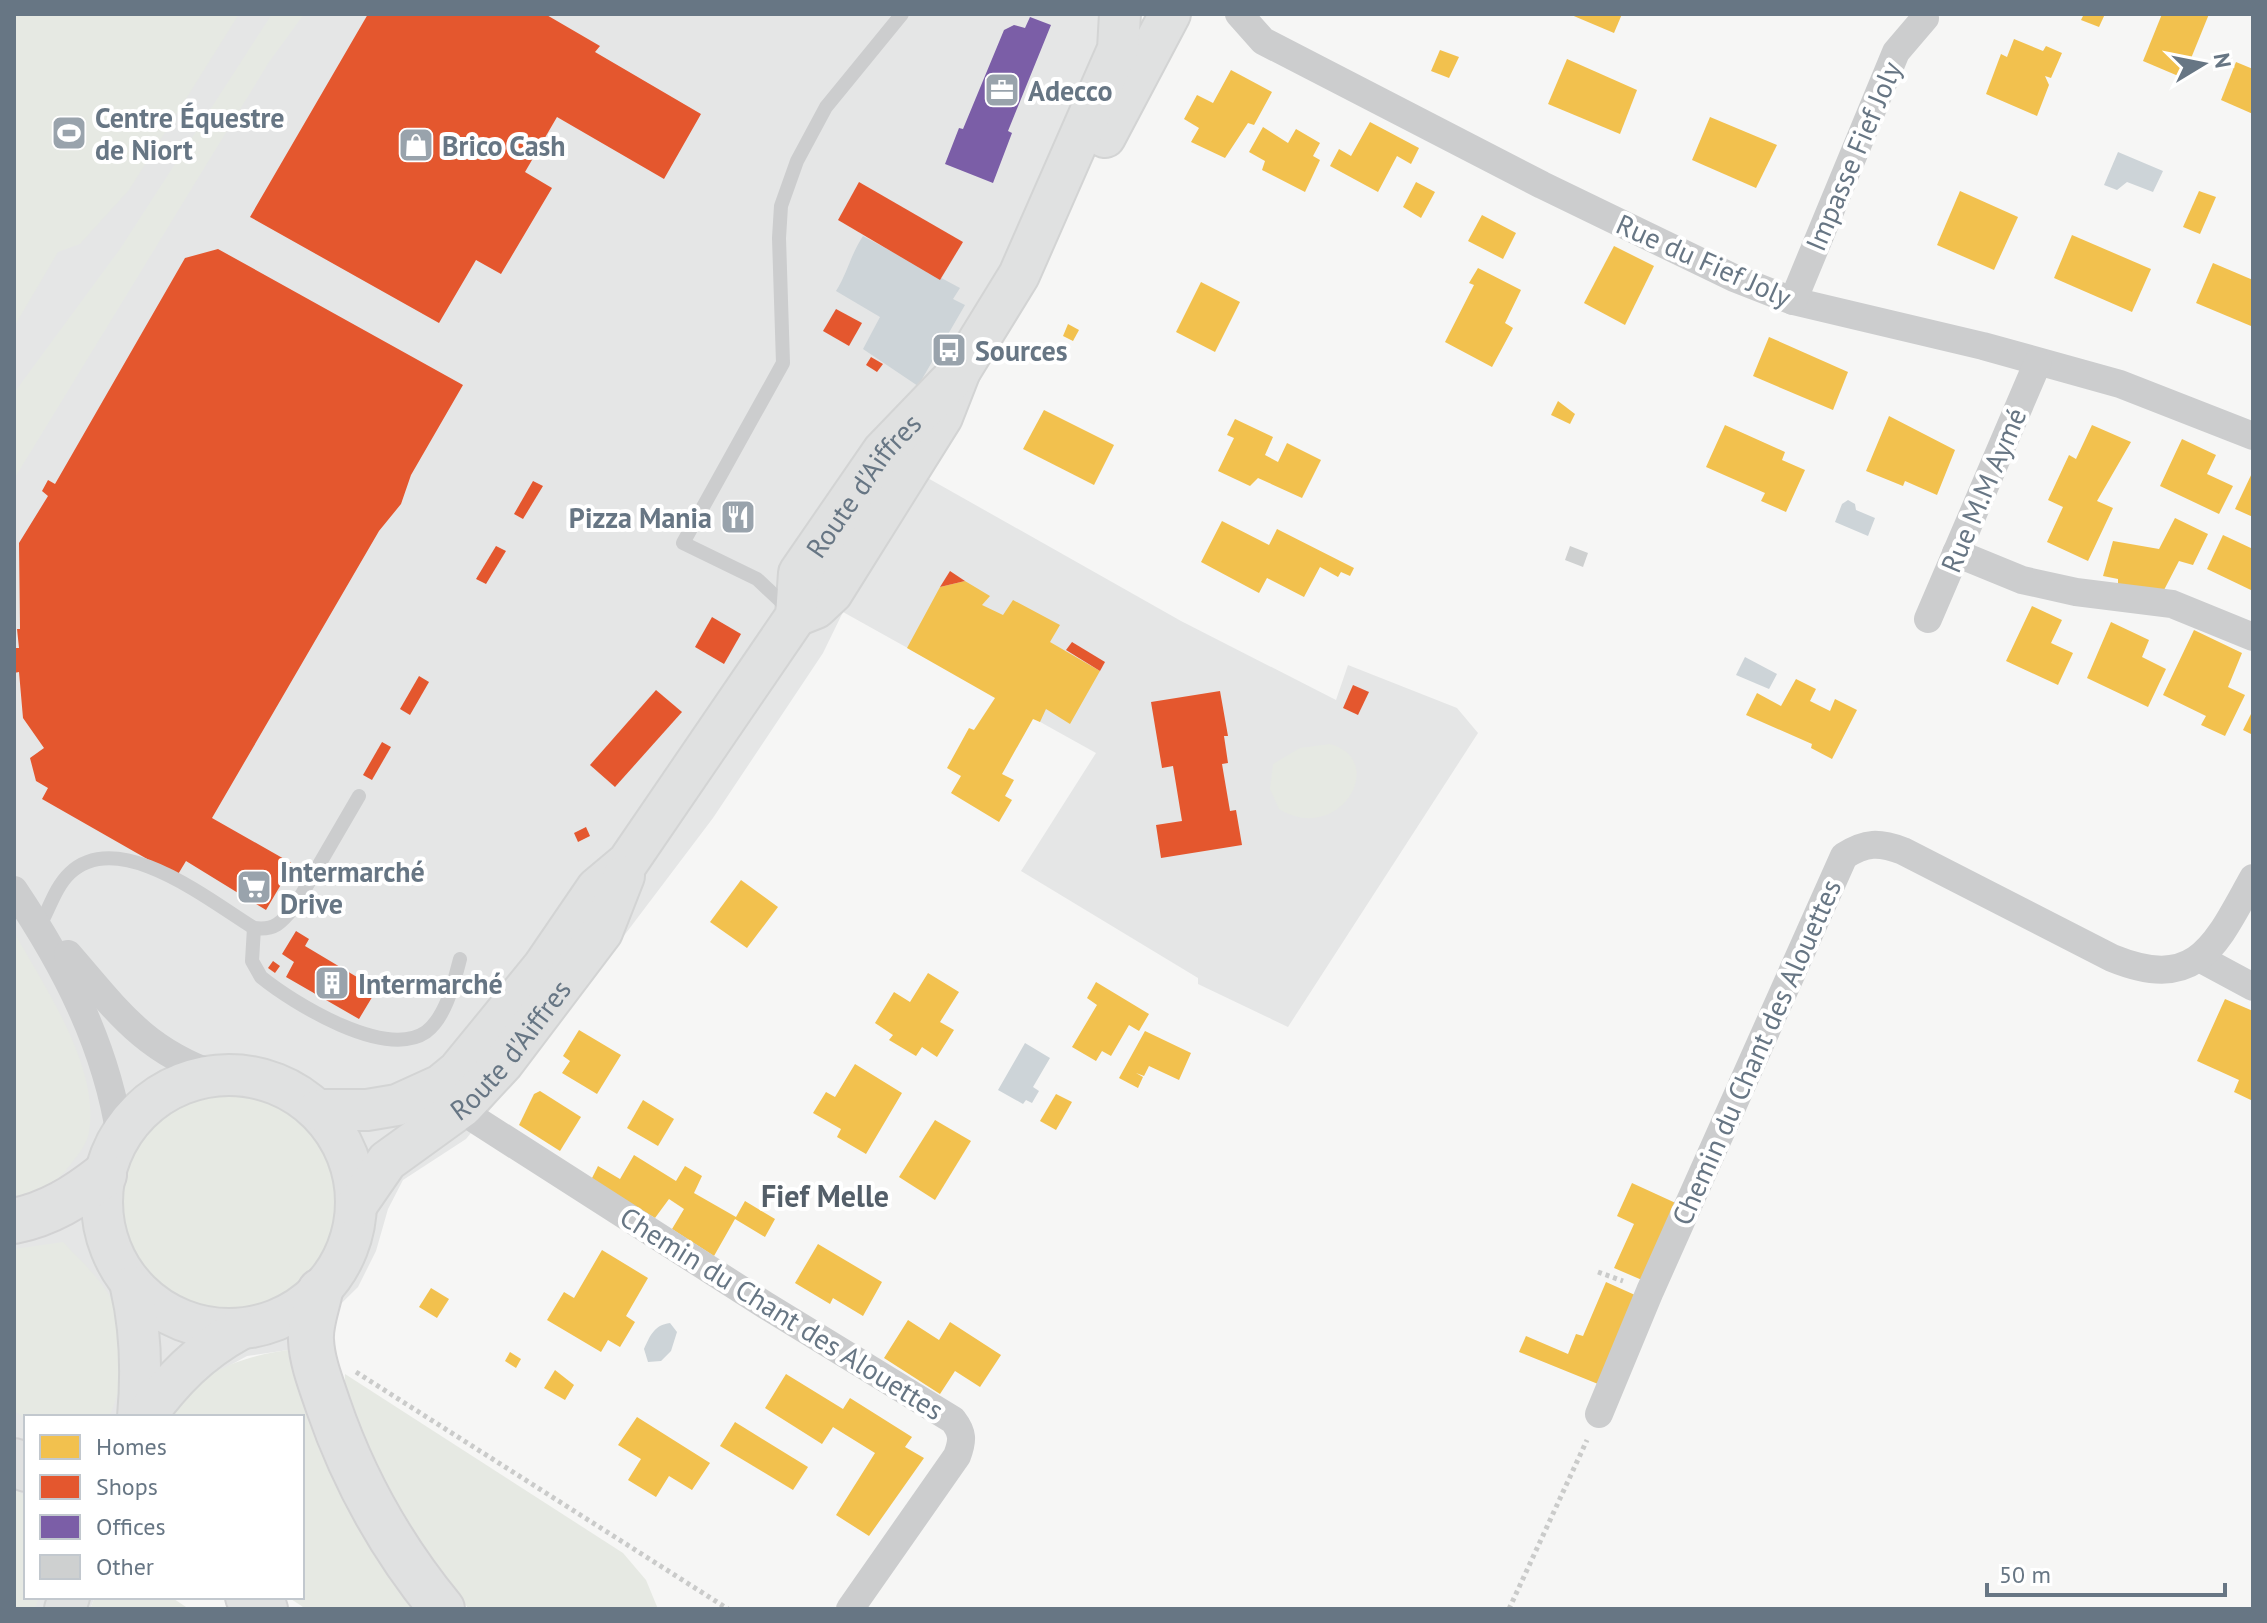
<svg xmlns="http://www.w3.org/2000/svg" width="2267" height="1623" viewBox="0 0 2267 1623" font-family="'PT Sans',sans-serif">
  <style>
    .built { fill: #e5e6e6 }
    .green { fill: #e6e9e3 }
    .water { fill: #cdd4d8 }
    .homes { fill: #f2c14e }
    .shops { fill: #e4572e }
    .offices { fill: #7b5ea7 }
    .building { fill: #ced0d0 }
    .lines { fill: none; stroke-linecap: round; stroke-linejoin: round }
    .secondary-casing { stroke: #d3d4d4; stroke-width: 44 }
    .primary-casing { stroke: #d2d2d3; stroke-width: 48 }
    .path { stroke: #cacbca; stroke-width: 5; stroke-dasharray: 4 4; stroke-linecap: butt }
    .lane { stroke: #cccdce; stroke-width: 14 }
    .street { stroke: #cccdce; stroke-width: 28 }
    .secondary { stroke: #e0e1e1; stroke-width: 40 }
    .primary { stroke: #e0e1e1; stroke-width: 44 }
    .labels { text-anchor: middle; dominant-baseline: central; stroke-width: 8; stroke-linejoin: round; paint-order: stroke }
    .poi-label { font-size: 28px; font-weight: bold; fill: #677684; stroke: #fff; text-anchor: start }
    .street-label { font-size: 28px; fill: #677684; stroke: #fff }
    .neighbourhood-label { font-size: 30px; font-weight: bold; fill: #545f69; stroke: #fff }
  </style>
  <rect width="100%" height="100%" fill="#f6f6f5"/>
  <polygon class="built" points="14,14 1105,14 1104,42 1001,273 894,459 1181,621 1336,700 1348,665 1457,708 1478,733 1288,1027 1198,984 1198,978 1021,871 1096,753 843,612 823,653 713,818 524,1068 466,1139 403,1180 388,1209 376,1251 358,1287 295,1349 247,1356 203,1380 173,1417 26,1417 26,1597 95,1597 90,1609 14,1609"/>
  <g class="green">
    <polygon points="14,14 239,14 129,190 80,244 58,252 14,327"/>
    <polygon points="272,14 304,14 269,62 14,479 14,393 120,249"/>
    <path d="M1330,744C1389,760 1340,846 1279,809L1270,789L1273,764L1300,748Z"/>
    <path d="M14,932C44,986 100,1067 89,1132C87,1144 78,1155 71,1164C57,1183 37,1195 14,1198Z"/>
    <circle cx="230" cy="1204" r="108"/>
    <path d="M63,1242C79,1259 101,1279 112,1300C129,1335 125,1383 109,1417L26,1419L14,1411V1249Z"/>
    <path d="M295,1349L424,1609H306L288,1597H302V1417H173C200,1368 243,1356 295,1349Z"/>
    <path d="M345,1374L623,1553L646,1580L658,1609H469C429,1564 341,1433 345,1374Z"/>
    <polygon points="14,1488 26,1497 26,1597 39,1597 35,1609 14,1609"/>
    <polygon points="95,1597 171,1597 189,1609 90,1609"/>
  </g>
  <g class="water">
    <polygon points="2118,152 2163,171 2153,192 2127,182 2117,190 2104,185"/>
    <path d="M863,236L960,288L953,299L965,305L918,386L863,349L880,317L836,291C848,272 850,256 863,236Z"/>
    <polygon points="1848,500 1855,504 1856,510 1875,518 1868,536 1835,522 1842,504"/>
    <polygon points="1745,657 1777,674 1769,689 1736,675"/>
    <polygon points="1025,1043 1050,1058 1033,1087 1039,1091 1032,1103 1026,1100 1023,1104 998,1090"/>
    <path d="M670,1323L677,1332L671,1351L661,1361L648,1362L644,1349C650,1336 654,1325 670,1323Z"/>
  </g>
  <g class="homes">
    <polygon points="1569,14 1622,14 1614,33"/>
    <polygon points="2084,14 2105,14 2099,27 2081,20"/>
    <polygon points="2162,14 2209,14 2183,78 2143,61"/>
    <polygon points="2014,39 2043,51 2046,46 2062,53 2051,78 2045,76 2049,85 2037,116 1986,94 2001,54 2007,57"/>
    <polygon points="1440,50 1459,57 1449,78 1431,71"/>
    <polygon points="1567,59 1637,90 1620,134 1548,104"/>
    <polygon points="2236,62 2253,69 2253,114 2221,100"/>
    <polygon points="1231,70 1272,92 1254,125 1248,123 1225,158 1191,142 1199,128 1184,119 1197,95 1213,103"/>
    <polygon points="1710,117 1777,145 1756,188 1692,160"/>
    <polygon points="1370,122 1419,148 1411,164 1397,156 1378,192 1330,166 1339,149 1351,156"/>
    <polygon points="1263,127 1288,143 1296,129 1320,143 1313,156 1320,160 1305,192 1262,170 1265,161 1249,152"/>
    <polygon points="1416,182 1435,192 1421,218 1403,207"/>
    <polygon points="1960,191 2018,217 1994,270 1937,245"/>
    <polygon points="2199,191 2216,197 2200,234 2183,227"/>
    <polygon points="1482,215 1516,233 1503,259 1468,241"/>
    <polygon points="2072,235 2151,269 2132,312 2054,278"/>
    <polygon points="1614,246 1654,266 1625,325 1584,303"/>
    <polygon points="2213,263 2253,280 2251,326 2196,303"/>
    <polygon points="1478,268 1521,290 1505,323 1513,328 1492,367 1445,342 1474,285 1469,283"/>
    <polygon points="1201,282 1240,302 1215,352 1176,332"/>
    <polygon points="1068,324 1079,330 1073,341 1063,336"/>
    <polygon points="1769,337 1848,372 1833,410 1753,376"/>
    <polygon points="1558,401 1575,414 1570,424 1551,415"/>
    <polygon points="1044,410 1114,445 1094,485 1023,449"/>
    <polygon points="1889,416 1955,450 1937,495 1905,481 1903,486 1866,471"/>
    <polygon points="1235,419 1273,437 1265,455 1278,462 1287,443 1321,460 1302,498 1258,478 1250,486 1218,471 1234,438 1227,435"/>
    <polygon points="1725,425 1785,452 1782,460 1805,470 1786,512 1761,501 1765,493 1706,467"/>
    <polygon points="2092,425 2131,442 2097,501 2113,508 2088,561 2047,542 2063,507 2048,500 2069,455 2076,459"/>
    <polygon points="2182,439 2216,455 2207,474 2233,486 2219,514 2160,486"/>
    <polygon points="2253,471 2253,517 2235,509"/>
    <polygon points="2175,518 2208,534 2193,565 2179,561 2164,590 2118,584 2118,579 2103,576 2113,541 2159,549"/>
    <polygon points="1222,521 1269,545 1277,529 1354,568 1350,576 1341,572 1338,577 1320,567 1304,597 1267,578 1259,593 1201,562"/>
    <polygon points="2223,535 2253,549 2253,591 2207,569"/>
    <polygon points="965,581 990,596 982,605 1003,615 1013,600 1060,625 1050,642 1100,671 1070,724 1046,709 1040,722 1033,719 1002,774 1014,780 1005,796 1012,800 999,822 951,793 961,776 947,768 969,728 974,730 995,698 907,648 940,587"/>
    <polygon points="2032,606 2062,620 2051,643 2073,653 2058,685 2006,661"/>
    <polygon points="2111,622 2149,640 2142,657 2166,669 2148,707 2087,678"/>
    <polygon points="2194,630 2242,653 2228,687 2245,695 2225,736 2201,725 2206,716 2163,695"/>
    <polygon points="1796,679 1816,689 1810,701 1830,711 1835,699 1857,710 1832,759 1811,748 1812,744 1746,715 1757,693 1781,706"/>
    <polygon points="2253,710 2253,735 2243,730"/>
    <polygon points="741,880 778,907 747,948 710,922"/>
    <polygon points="928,973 959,992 940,1022 954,1030 937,1057 922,1047 916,1056 889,1040 893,1035 875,1023 894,992 910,1002"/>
    <polygon points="1096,982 1149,1014 1139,1031 1129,1025 1111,1056 1102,1051 1096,1061 1072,1047 1097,1005 1087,998"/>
    <polygon points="2225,999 2253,1011 2253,1101 2234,1092 2239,1080 2197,1061"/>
    <polygon points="579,1030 621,1055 597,1094 562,1073 570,1061 563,1056"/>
    <polygon points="1145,1031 1191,1053 1179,1080 1149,1066 1144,1076 1136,1073 1143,1077 1138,1088 1119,1078"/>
    <polygon points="855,1064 902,1093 866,1154 837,1137 841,1129 813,1113 826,1092 835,1097"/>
    <polygon points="540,1091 581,1117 560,1151 519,1125 534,1094"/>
    <polygon points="1056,1094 1072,1102 1056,1130 1040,1121"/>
    <polygon points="643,1100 674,1119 658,1146 627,1128"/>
    <polygon points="935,1120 971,1141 935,1200 899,1177"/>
    <polygon points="634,1155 676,1181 685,1166 702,1176 694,1193 736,1217 745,1201 775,1219 765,1237 735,1219 714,1256 672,1229 684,1209 669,1199 655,1218 591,1180 598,1166 620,1179"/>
    <polygon points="1632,1183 1680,1205 1642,1280 1614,1268 1634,1224 1617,1216"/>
    <polygon points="818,1244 882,1282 863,1316 833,1298 830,1304 795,1283"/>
    <polygon points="602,1250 648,1278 626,1316 635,1322 620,1347 608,1340 601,1352 547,1320 564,1292 574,1298"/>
    <polygon points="1606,1282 1635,1295 1598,1384 1519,1352 1526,1336 1568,1354 1576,1334 1583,1336"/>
    <polygon points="431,1288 449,1299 437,1318 419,1307"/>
    <polygon points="908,1320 939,1340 950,1322 1001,1355 980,1387 955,1371 940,1394 884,1358"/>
    <polygon points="510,1352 521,1359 516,1368 505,1361"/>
    <polygon points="555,1370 574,1385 565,1400 544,1388"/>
    <polygon points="786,1374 843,1409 850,1398 912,1437 905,1447 924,1458 869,1536 836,1515 875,1453 833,1427 822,1444 765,1408"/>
    <polygon points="637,1417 710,1463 692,1490 669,1476 656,1497 628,1480 641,1459 618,1445"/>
    <polygon points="735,1422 808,1467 793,1490 720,1446"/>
  </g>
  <g class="shops">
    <polygon points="368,14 545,14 600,46 595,52 701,114 664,179 557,117 525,172 552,188 501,274 476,260 439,323 250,217"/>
    <polygon points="859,182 963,242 940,280 838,220"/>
    <polygon points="218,249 463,385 411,475 401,504 379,531 212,818 293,864 266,910 186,861 177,876 42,799 48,788 36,781 30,758 44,748 23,718 19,672 14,673 14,648 19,648 17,629 20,629 19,543 48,496 42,491 48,480 55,484 185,258"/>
    <polygon points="836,309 862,323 849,346 823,331"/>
    <polygon points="871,357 883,364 877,372 866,365"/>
    <polygon points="533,481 543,486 523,519 514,514"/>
    <polygon points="741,507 752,513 738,530 725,519 730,511 736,514"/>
    <polygon points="496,546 506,551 486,584 476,579"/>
    <polygon points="950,571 965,581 940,587"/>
    <polygon points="712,617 741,634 724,664 695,647"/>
    <polygon points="1072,642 1105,662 1100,671 1066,650"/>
    <polygon points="419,676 429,682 410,715 400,709"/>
    <polygon points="1353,685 1369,692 1358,715 1343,708"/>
    <polygon points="656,690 682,712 615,787 590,765"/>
    <polygon points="1220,691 1228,736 1224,736 1228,763 1222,764 1230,811 1236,810 1242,845 1161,858 1156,825 1182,821 1173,766 1162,768 1151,702"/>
    <polygon points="382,742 391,747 372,780 363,775"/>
    <polygon points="586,827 590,836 578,842 574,833"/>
    <polygon points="296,931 309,939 305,946 377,989 359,1019 286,977 294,962 282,954"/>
    <polygon points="273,961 280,966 275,973 268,968"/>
  </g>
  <polygon class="offices" points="1030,17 1051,25 1008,131 1012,133 993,183 945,164 959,128 963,129 1004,30 1014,25 1025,28"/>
  <polygon class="building" points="1570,546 1588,553 1583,567 1565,560"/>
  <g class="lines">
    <defs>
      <g id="secondary">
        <polyline points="1105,137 1170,14"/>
        <polyline points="796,616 816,608 832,593 942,417 960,371 1019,275 1118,49 1120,14"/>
        <circle cx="229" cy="1202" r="127"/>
        <path id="s1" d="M318,1110H367L397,1105L441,1085L458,1071L543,967L597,888L628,862L796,616L799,573L883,451L960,371"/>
        <path id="s2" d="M356,1206L387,1161L463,1106L503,1063L602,932L624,876"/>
        <path d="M131,1287C141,1330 142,1373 138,1417"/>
        <path d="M145,1417C172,1380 199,1352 239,1330"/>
        <polyline points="65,1609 69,1597"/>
      </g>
      <g id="primary">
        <path d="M14,1221C49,1214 76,1197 104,1175"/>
        <path d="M320,1291C317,1306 310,1324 311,1340C312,1362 321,1384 328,1405C354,1481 391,1547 442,1609"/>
        <polyline points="14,1461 26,1469"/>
        <polyline points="248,1597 265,1609"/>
      </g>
    </defs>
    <use href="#secondary" class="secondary-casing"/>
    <use href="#primary" class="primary-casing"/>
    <g class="path">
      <polyline points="1598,1272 1623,1281"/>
      <polyline points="356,1372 728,1609"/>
      <polyline points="1509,1609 1587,1440"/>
    </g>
    <g class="lane">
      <polyline points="790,610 757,579 683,543 783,363 779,238 781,206 797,161 826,107 902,14"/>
      <path d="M39,927C49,910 55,887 70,873C119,827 210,901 254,928C275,931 282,922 295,906L359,796"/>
      <path d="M254,928L252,961L261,977C293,1003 385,1060 426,1032C446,1017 454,982 460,959"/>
    </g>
    <g class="street">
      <polyline points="1239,14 1263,41 1542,185 1734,278 1793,301 1983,346 2120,384 2253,436"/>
      <polyline points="1793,301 1896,52 1925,18"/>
      <polyline points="1956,553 2022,580 2076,592 2172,604 2253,637"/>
      <polyline points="1928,619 2038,362"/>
      <path d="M14,890C65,966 106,1045 120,1136"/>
      <path d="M68,954C116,1009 143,1050 216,1075"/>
      <polyline points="2201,959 2253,987"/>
      <path d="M463,1106L476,1120L765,1305L953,1420C963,1433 963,1440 957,1456L850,1609"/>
      <path d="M1599,1414L1650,1291L1844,856C1866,842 1879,842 1903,851L2112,958C2198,993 2216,944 2253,878"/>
    </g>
    <use href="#secondary" class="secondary"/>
    <use href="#primary" class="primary"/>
  </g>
  <defs>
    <symbol id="office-square" viewBox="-11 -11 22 22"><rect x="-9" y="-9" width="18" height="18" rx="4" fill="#99a3ac" stroke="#fff"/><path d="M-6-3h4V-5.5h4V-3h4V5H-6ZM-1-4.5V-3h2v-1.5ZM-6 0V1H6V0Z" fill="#fff"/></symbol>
    <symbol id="stadium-square" viewBox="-11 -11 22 22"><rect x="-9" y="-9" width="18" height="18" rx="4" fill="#99a3ac" stroke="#fff"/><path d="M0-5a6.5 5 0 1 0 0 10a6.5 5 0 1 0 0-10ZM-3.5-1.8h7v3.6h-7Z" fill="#fff"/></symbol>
    <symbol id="shop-square" viewBox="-11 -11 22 22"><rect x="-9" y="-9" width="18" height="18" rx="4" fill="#99a3ac" stroke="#fff"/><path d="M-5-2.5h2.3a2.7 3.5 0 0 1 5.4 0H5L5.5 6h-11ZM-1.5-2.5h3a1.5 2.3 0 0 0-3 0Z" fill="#fff"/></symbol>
    <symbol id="bus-square" viewBox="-11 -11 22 22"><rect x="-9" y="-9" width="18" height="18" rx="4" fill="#99a3ac" stroke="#fff"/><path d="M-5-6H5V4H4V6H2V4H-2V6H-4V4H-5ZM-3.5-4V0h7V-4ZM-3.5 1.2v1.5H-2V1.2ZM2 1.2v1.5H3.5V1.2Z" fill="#fff"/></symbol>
    <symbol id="restaurant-square" viewBox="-11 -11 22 22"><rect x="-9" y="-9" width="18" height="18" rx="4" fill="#99a3ac" stroke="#fff"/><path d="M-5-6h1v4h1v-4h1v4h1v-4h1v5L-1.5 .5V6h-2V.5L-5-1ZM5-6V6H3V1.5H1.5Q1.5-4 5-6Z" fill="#fff"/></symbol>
    <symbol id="supermarket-square" viewBox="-11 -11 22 22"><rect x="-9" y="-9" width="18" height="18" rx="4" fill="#99a3ac" stroke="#fff"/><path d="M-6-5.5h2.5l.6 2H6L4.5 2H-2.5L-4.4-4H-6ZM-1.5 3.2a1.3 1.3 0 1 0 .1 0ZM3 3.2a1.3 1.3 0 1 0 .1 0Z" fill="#fff"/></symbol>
    <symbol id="building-square" viewBox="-11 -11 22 22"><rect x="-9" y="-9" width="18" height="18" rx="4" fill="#99a3ac" stroke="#fff"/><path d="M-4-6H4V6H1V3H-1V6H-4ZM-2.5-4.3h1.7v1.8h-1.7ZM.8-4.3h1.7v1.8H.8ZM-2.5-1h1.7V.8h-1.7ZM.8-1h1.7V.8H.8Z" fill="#fff"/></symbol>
  </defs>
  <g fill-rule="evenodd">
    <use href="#office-square" x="982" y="70" width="40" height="40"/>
    <use href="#stadium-square" x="49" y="113" width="40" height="40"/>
    <use href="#shop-square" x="396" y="125" width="40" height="40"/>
    <use href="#bus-square" x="929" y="330" width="40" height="40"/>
    <use href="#restaurant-square" x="718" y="497" width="40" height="40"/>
    <use href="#supermarket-square" x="234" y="867" width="40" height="40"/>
    <use href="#building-square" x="312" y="963" width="40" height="40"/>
  </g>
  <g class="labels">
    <g class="poi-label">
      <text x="1028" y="90">Adecco</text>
      <text x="95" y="117">Centre Équestre<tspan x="95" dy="32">de Niort</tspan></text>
      <text x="442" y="145">Brico Cash</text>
      <text x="975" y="350">Sources</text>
      <text x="712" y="517" text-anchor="end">Pizza Mania</text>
      <text x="280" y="871">Intermarché<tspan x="280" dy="32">Drive</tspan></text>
      <text x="358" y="983">Intermarché</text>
    </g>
    <g class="street-label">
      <text transform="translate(1853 156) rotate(-67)">Impasse Fief Joly</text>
      <text transform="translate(1704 260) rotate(24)">Rue du Fief Joly</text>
      <text stroke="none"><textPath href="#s1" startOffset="870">Route d'Aiffres</textPath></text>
      <text transform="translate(1983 490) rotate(-67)">Rue M.M Aymé</text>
      <text stroke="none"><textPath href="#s2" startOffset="222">Route d'Aiffres</textPath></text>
      <text transform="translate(1756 1052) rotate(-66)">Chemin du Chant des Alouettes</text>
      <text transform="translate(782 1313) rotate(32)">Chemin du Chant des Alouettes</text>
    </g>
    <g class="neighbourhood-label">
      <text x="825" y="1195">Fief Melle</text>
    </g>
  </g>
  <rect width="2267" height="1623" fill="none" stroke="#677684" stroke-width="32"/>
  <rect x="24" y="1415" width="280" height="184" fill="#ffffff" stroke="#c2c8ce" stroke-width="2"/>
  <rect x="40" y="1435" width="40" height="24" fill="#f2c14e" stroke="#c2c8ce" stroke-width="2"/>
  <text x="96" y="1455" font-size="24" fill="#677684">Homes</text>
  <rect x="40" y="1475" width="40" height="24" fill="#e4572e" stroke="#c2c8ce" stroke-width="2"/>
  <text x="96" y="1495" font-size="24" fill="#677684">Shops</text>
  <rect x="40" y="1515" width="40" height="24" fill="#7b5ea7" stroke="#c2c8ce" stroke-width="2"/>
  <text x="96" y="1535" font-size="24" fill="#677684">Offices</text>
  <rect x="40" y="1555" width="40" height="24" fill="#ced0d0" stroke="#c2c8ce" stroke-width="2"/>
  <text x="96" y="1575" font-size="24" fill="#677684">Other</text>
  <g transform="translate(2203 64) rotate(80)" stroke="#ffffff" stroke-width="6" paint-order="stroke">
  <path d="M0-6L14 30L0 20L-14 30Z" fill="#677684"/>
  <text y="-12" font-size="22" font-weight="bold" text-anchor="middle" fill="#677684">N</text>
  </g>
  <path d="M1987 1583v12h238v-12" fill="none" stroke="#677684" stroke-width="4"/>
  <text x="1999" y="1583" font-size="24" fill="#677684" stroke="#ffffff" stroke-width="6" paint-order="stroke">50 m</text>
</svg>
